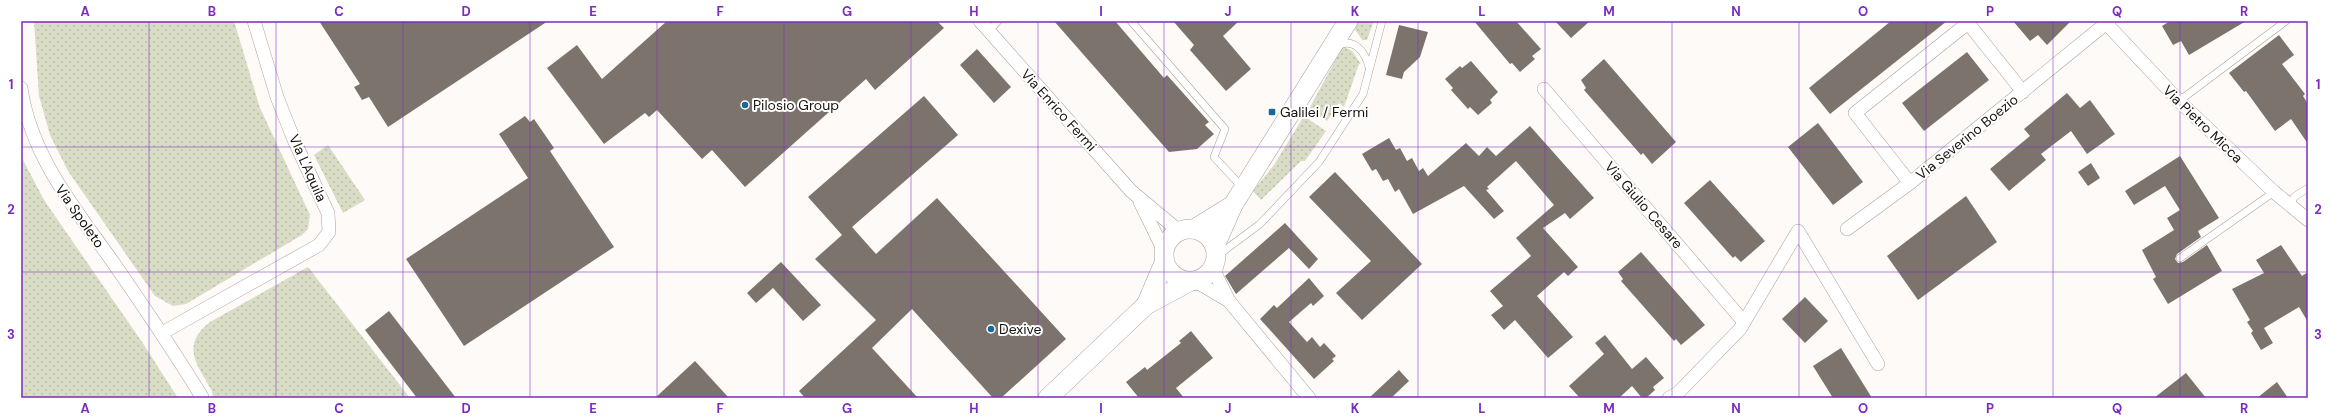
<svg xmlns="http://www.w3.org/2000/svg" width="2329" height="419" viewBox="0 0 2329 419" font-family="'DM Sans',sans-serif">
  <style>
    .grass { fill: url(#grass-dots) }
    .building { fill: #7c736c }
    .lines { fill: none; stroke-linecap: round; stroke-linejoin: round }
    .lane-casing { stroke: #aaa099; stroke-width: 8 }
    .street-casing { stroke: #aaa099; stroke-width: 14 }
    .secondary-casing { stroke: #aaa099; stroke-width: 20 }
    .lane { stroke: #fff; stroke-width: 7 }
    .street { stroke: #fff; stroke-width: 13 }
    .secondary { stroke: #fff; stroke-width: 19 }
    .grid { fill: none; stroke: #7b2cbf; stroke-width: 1; stroke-opacity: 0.55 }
    .poi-dot { fill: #19699b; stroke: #fff; stroke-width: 1.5 }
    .labels { text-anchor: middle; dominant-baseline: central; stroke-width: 4; stroke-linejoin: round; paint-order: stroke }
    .poi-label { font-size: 14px; fill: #15120f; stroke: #fff; text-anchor: start }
    .street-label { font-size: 14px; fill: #15120f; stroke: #fff }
    .neatline { fill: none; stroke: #7b2cbf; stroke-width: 1.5 }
    .grid-label { font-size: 13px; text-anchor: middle; font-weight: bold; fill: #7b2cbf }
  </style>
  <defs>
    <pattern id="grass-dots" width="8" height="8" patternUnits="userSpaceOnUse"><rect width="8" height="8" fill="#d9ddc5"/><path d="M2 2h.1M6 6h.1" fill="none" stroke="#b9bda8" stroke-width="1.8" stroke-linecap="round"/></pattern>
  </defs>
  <rect width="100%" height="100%" fill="#fefaf7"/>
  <g class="grass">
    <polygon points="34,21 234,21 260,108 310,215 308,229 302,235 186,304 173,306 155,296 68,171 50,135 39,96"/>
    <polygon points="1357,21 1374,21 1367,40 1362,40 1355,29"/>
    <polygon points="1343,46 1352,51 1361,64 1359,64 1344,107 1339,103 1327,121 1309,109"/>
    <polygon points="1304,116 1326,131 1305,161 1301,161 1261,200 1253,191 1274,165"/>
    <polygon points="328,145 365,200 343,213 314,155"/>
    <polygon points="21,156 44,200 142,342 178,398 21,398"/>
    <path d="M308,267L410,398H213L212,391C197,364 180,346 210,322Z"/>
  </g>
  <g class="building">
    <polygon points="319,21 548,21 388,127 369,97 362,100 354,87 360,84"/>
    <polygon points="667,21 937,21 944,28 875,90 866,79 745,187 712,150 702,159 657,110 649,117 645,113 604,144 547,68 577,45 602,79"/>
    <polygon points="1054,21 1115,21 1164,78 1167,75 1209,122 1205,125 1214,134 1197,149 1169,152"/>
    <polygon points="1173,21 1239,21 1223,36 1251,69 1226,91 1190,50 1194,45"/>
    <polygon points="1474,21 1516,21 1541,49 1532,56 1535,59 1520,72 1512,63 1510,64"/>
    <polygon points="1555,21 1590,21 1571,38"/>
    <polygon points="1891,21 1947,21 1830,114 1809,88"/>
    <polygon points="2013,21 2071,21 2047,45 2038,35 2030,41"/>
    <polygon points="2170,21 2246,21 2189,55 2181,41 2173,45 2162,26"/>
    <polygon points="1399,25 1428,32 1420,57 1404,72 1402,79 1386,75"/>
    <polygon points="2279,35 2294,55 2282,64 2305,94 2303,96 2308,104 2308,144 2291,119 2275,131 2246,91 2244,92 2229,73"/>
    <polygon points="977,49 1011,87 994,103 960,65"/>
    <polygon points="1967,52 1989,80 1924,131 1902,103"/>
    <polygon points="1604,59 1676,142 1652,164 1643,153 1641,155 1584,90 1586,88 1581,80"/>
    <polygon points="1471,61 1498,92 1490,100 1492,103 1478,115 1470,107 1468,109 1451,90 1453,88 1445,79 1460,66 1462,68"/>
    <polygon points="2067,93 2080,108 2090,100 2115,134 2087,154 2071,131 2041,154 2046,160 2009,191 1990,169 2030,136 2024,129"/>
    <polygon points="924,96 958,135 852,227 876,254 937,198 1066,339 1001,398 993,398 912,309 872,348 918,398 805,398 799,391 876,320 815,259 842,235 808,197"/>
    <polygon points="525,116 530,122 534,119 554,148 550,151 614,247 464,346 406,259 528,178 499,134"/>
    <polygon points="1818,123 1863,182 1833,205 1788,147"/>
    <polygon points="1530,126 1594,198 1570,219 1565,213 1543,228 1578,267 1568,276 1564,272 1537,296 1573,337 1548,358 1515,320 1504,330 1491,315 1503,306 1490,291 1531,256 1516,238 1554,205 1516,161 1487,187 1489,189 1486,190 1504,211 1494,219 1464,186 1413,214 1399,189 1395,192 1388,179 1383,181 1376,169 1372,171 1362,154 1389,138 1396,150 1400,148 1407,161 1412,158 1419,171 1423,168 1428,176 1466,143 1479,156 1487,147 1496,156"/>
    <polygon points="2180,156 2219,218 2198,231 2201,237 2177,254 2175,259 2178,263 2183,262 2207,245 2222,271 2168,304 2153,279 2156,277 2142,250 2174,230 2167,218 2180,210 2165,186 2134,205 2125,191"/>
    <polygon points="2091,163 2100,178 2088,186 2078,172"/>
    <polygon points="1335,172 1422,264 1362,320 1336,293 1371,261 1309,197"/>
    <polygon points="1710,180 1765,241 1741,262 1735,256 1733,258 1684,203"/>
    <polygon points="1966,196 1997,242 1918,300 1887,256"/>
    <polygon points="1285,223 1318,259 1309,269 1289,248 1236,294 1225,276"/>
    <polygon points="2281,245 2302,276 2308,272 2308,322 2299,307 2264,328 2273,343 2261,350 2251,333 2253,331 2247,322 2250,320 2232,289 2264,273 2256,260"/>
    <polygon points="1641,252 1705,325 1681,345 1676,339 1674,341 1621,281 1623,279 1618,272"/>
    <polygon points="781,262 821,305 803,321 773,288 756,303 747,293"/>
    <polygon points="1309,278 1324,296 1313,306 1311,303 1289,322 1307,342 1312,337 1320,347 1324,343 1336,356 1332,359 1334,361 1314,379 1260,319 1274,305 1277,308"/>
    <polygon points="1805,297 1828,321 1805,343 1782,319"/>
    <polygon points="389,311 456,398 417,398 365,330"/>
    <polygon points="1191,331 1213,358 1176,388 1184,398 1139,398 1126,382 1145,367 1147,370 1181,343 1179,341"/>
    <polygon points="1605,335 1632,369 1646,357 1664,378 1653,387 1655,390 1646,398 1642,398 1632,386 1619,398 1580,398 1569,386 1604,354 1595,343"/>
    <polygon points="1841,348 1872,398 1833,398 1813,366"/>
    <polygon points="695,361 729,398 655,398"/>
    <polygon points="1399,370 1409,381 1391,398 1369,398"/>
    <polygon points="2186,373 2206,398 2154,398"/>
    <polygon points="2277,382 2288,398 2257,398"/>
  </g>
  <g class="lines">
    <defs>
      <g id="lane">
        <polyline points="1131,21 1225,129 1214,157 1242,187"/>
        <polyline points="989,31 998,21"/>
        <path d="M1338,45C1355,38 1365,52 1369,67"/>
        <polyline points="2179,101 2286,21"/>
        <polyline points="2291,206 2294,197 2308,188"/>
        <polyline points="1217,256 1260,224 1319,162 1363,94 1382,21"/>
        <polyline points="2180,258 2274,192"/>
      </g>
      <g id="street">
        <polyline points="980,21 1131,191 1179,231"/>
        <polyline points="2104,21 2179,101 2274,192 2308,220"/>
        <path d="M21,88C31,158 78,212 117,268C146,310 175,353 202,397"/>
        <polyline points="1544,89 1744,322"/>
        <polyline points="1910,183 1855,113 1968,23 2023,92"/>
        <polyline points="1140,202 1163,249"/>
        <polyline points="1847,229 1910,183 2109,21"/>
        <polyline points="1213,269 1229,301 1309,398"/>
        <polyline points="1195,281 1229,301"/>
        <polyline points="162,333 319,245 329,232 328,213 294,140 277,97 254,21"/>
        <polyline points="1669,398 1678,393 1740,329 1798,231 1878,364"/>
      </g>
      <g id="secondary">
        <circle cx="1190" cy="255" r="26"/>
        <polyline points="1194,229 1233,205"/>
        <polyline points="1215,246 1233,205 1348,21"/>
        <polyline points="1146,305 1164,263"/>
        <polyline points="1048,398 1146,305 1189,282"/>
      </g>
    </defs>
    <use href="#lane" class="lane-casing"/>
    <use href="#street" class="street-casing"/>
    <use href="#secondary" class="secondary-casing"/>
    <use href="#lane" class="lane"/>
    <use href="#street" class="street"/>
    <use href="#secondary" class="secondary"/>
  </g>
  <path class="grid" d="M149,21V398M276,21V398M403,21V398M530,21V398M657,21V398M784,21V398M911,21V398M1038,21V398M1164,21V398M1291,21V398M1418,21V398M1545,21V398M1672,21V398M1799,21V398M1926,21V398M2053,21V398M2180,21V398M21,147H2308M21,272H2308"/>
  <g class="poi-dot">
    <circle cx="745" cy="105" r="4"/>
    <rect x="1268" y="108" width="8" height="8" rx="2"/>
    <circle cx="991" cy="329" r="4"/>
  </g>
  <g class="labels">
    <g class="poi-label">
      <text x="753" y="105">Pilosio Group</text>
      <text x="1280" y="112">Galilei / Fermi</text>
      <text x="999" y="329">Dexive</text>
    </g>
    <g class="street-label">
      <text transform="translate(1059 110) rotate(48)">Via Enrico Fermi</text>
      <text transform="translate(2203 124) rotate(44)">Via Pietro Micca</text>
      <text transform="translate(1967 137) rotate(-39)">Via Severino Boezio</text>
      <text transform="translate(308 168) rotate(66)">VIa L'Aquila</text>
      <text transform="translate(1644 205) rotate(49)">Via Giulio Cesare</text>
      <text transform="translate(80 216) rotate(55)">Via Spoleto</text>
    </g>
  </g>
  <rect width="2329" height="419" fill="none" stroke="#ffffff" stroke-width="44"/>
  <rect x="22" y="22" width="2285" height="375" class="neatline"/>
  <g class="grid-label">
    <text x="85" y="16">A</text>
    <text x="212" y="16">B</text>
    <text x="339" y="16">C</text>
    <text x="466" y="16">D</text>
    <text x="593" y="16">E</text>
    <text x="720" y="16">F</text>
    <text x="847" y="16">G</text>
    <text x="974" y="16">H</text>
    <text x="1101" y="16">I</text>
    <text x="1228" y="16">J</text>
    <text x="1355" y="16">K</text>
    <text x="1482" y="16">L</text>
    <text x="1609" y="16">M</text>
    <text x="1736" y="16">N</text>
    <text x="1863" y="16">O</text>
    <text x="1990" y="16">P</text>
    <text x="2117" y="16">Q</text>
    <text x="2244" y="16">R</text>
    <text x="11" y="89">1</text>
    <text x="2318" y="89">1</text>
    <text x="11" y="214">2</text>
    <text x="2318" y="214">2</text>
    <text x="11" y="339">3</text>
    <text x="2318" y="339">3</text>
    <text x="85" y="413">A</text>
    <text x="212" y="413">B</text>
    <text x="339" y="413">C</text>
    <text x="466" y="413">D</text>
    <text x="593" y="413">E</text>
    <text x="720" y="413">F</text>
    <text x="847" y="413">G</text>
    <text x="974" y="413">H</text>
    <text x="1101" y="413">I</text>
    <text x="1228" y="413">J</text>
    <text x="1355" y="413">K</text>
    <text x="1482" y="413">L</text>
    <text x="1609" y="413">M</text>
    <text x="1736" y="413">N</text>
    <text x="1863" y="413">O</text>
    <text x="1990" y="413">P</text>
    <text x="2117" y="413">Q</text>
    <text x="2244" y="413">R</text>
  </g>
</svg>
